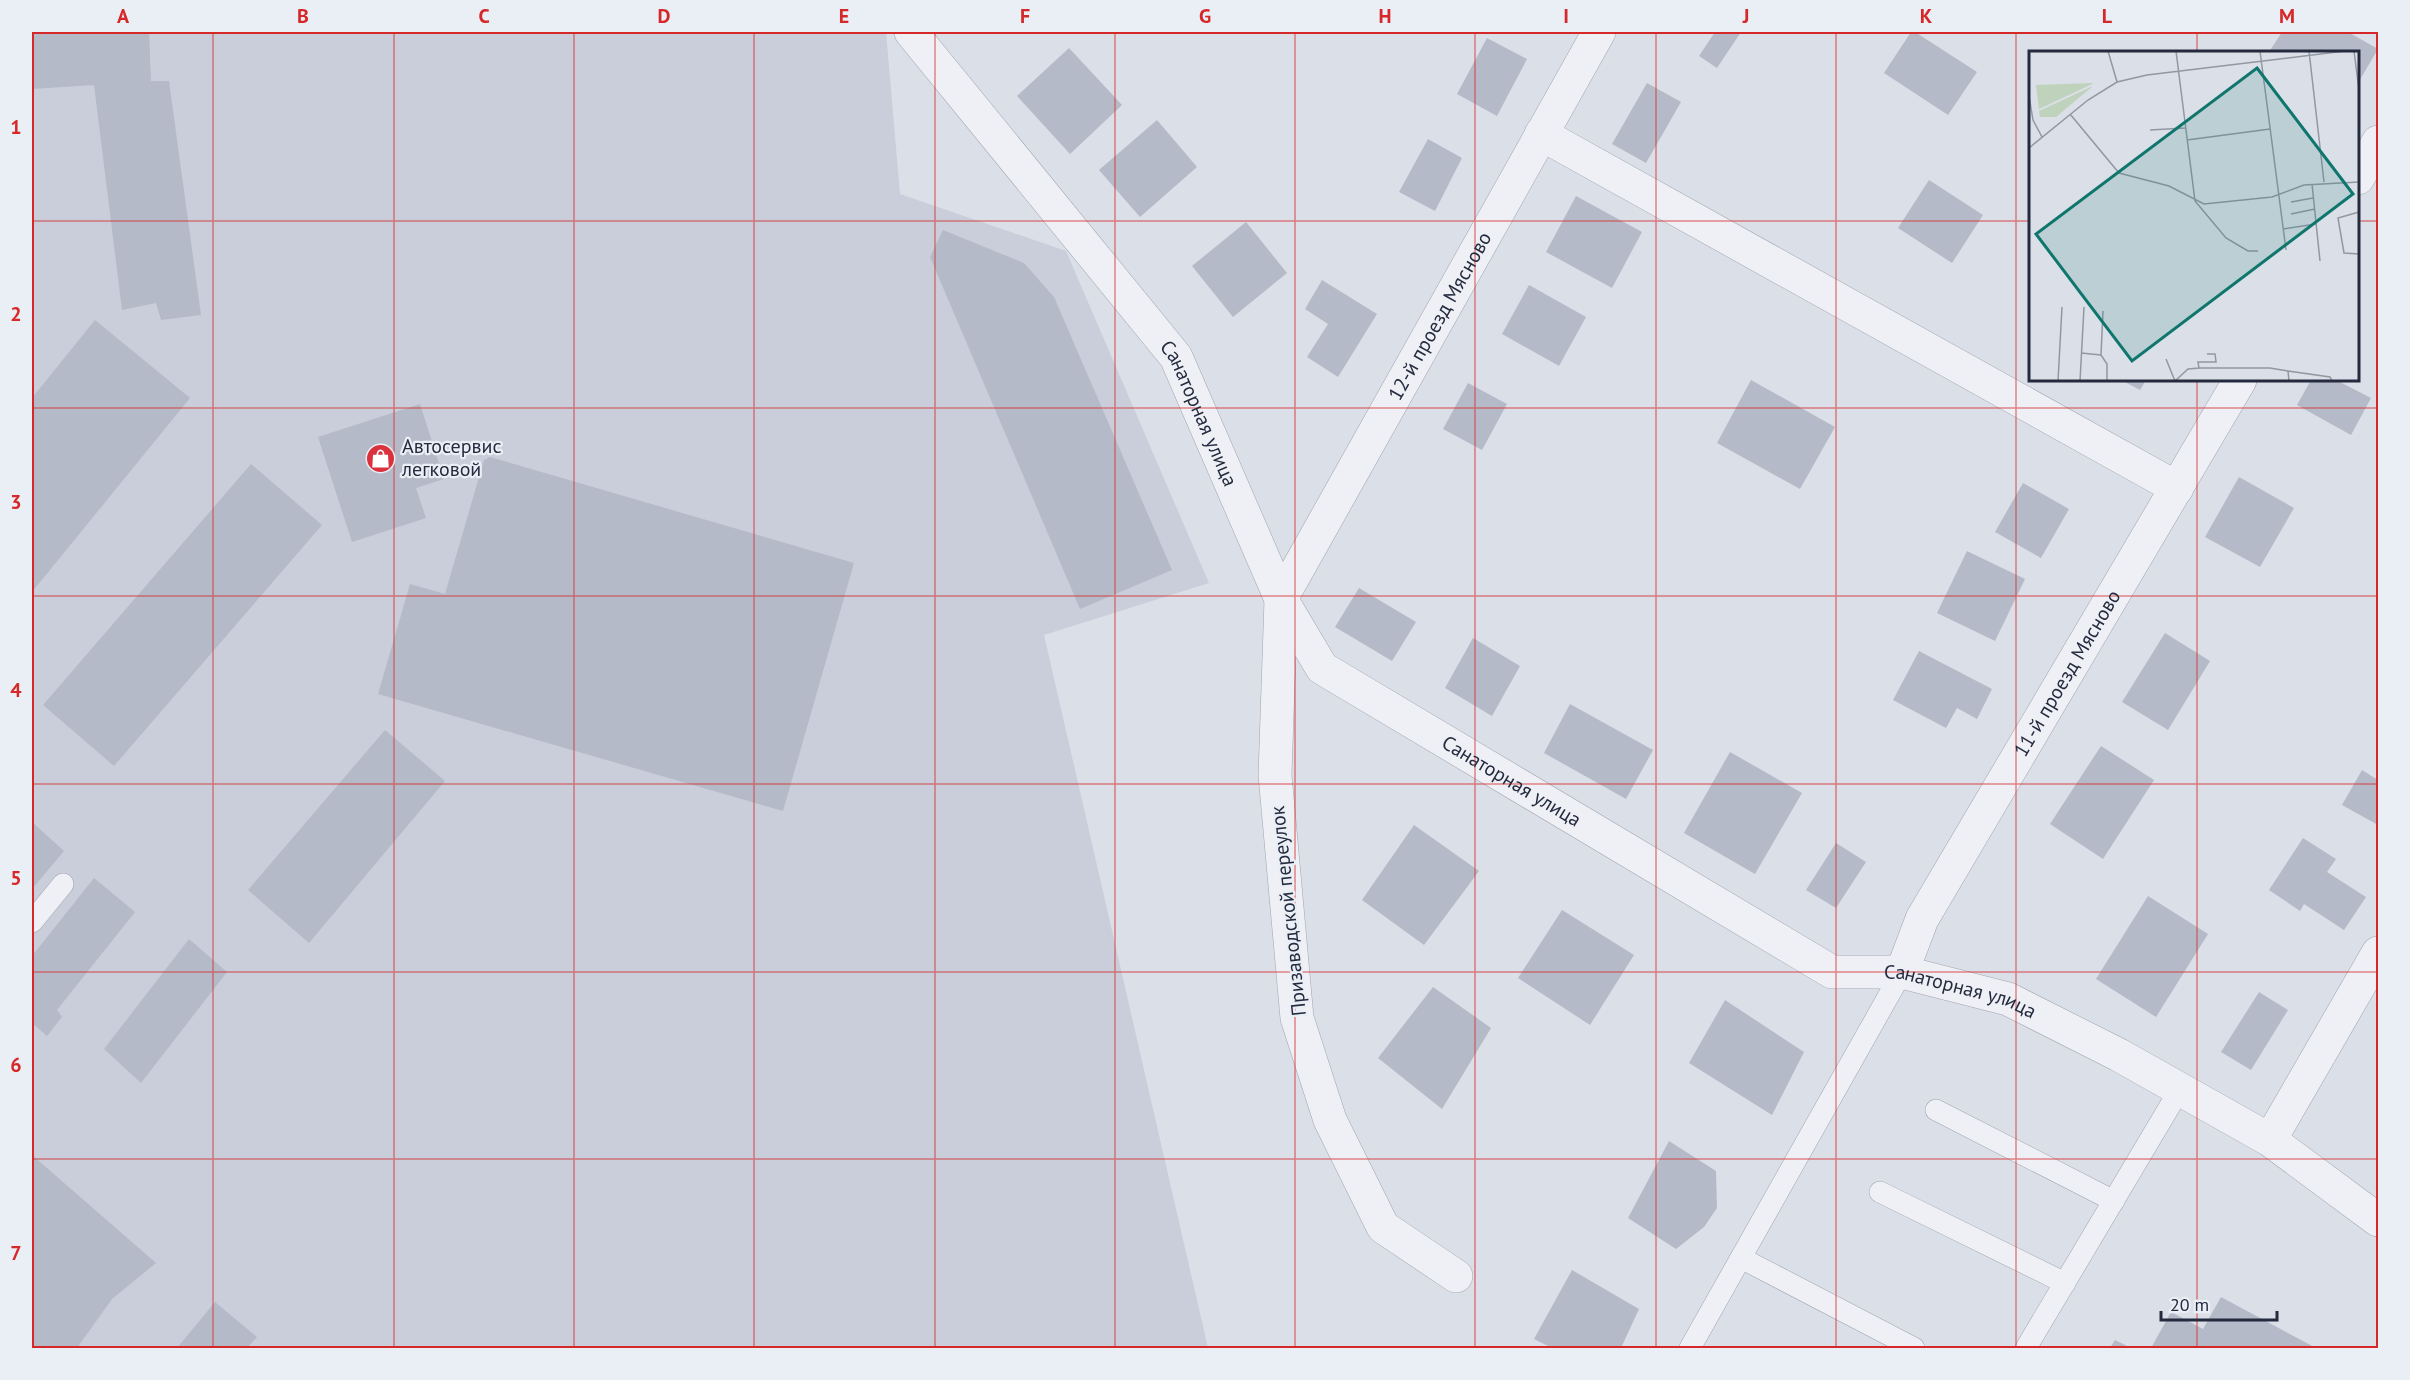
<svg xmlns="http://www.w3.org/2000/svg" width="2410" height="1380" viewBox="0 0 2410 1380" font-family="'PT Sans',sans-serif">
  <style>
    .built { fill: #c9ceda }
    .building { fill: #b5bac8 }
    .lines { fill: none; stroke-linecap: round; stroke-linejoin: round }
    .service-casing { stroke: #a0a5b1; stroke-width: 22 }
    .minor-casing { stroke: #a0a5b1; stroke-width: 34 }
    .service { stroke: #eef0f5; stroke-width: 21 }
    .minor { stroke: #eef0f5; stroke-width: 33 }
    .grid { fill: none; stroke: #d62828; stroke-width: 1.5; stroke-opacity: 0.55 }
    .labels { text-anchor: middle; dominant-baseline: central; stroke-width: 4.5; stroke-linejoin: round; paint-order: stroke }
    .street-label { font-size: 20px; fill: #242b3f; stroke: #eaeef5 }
    .poi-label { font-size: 20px; fill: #242b3f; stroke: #eaeef5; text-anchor: start }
    .inset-road { fill: none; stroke: #9297a4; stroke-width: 1.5 }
    .view { fill: #0f766e; fill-opacity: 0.15; stroke: #0f766e; stroke-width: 3 }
    .inset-edge { fill: none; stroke: #242b3f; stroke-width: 3 }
    .neatline { fill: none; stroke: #d62828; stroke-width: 2 }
    .grid-label { font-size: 20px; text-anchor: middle; font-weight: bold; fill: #d62828 }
  </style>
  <rect width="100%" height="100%" fill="#dbdfe7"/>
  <polygon class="built" points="32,32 886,32 900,194 1066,251 1209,583 1044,635 1208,1348 32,1348"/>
  <g class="building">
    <polygon points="32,32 149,32 151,81 169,81 201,315 161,320 156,303 122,310 94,85 32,89"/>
    <polygon points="1715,32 1741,32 1717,68 1699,56"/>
    <polygon points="1911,32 1915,32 1977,72 1948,115 1884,73"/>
    <polygon points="2282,32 2348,32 2378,49 2358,83 2358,52 2269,52"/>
    <polygon points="1487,38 1527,59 1497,116 1457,94"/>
    <polygon points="1069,48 1122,105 1070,154 1017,96"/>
    <polygon points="1647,83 1681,102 1646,163 1612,144"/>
    <polygon points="1157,120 1197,167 1140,217 1099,170"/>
    <polygon points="1428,139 1462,158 1435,211 1399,192"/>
    <polygon points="1929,180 1983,215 1952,263 1898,228"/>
    <polygon points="1576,196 1642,232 1612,288 1546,252"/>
    <polygon points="1246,222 1287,273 1233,317 1192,266"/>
    <polygon points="943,230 1024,263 1054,297 1172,570 1080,609 930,257"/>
    <polygon points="1322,280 1377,314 1338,377 1307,357 1328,324 1305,309"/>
    <polygon points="1529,285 1586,317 1559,366 1502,334"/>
    <polygon points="95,320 190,398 32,592 32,398"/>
    <polygon points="1751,380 1835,427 1800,489 1717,443"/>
    <polygon points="2121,380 2146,380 2140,390"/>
    <polygon points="2311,380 2336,380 2371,398 2351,435 2297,405"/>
    <polygon points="1468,383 1507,404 1482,450 1443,429"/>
    <polygon points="420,404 444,479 416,488 426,518 352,542 318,437"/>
    <polygon points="490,457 854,563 783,811 378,694 410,584 445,594 484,460"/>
    <polygon points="251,464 322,525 114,766 43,705"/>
    <polygon points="2239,477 2294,508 2260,567 2205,537"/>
    <polygon points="2023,483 2069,509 2041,558 1995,532"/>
    <polygon points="1967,551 2025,579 1995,641 1937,613"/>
    <polygon points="1359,588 1416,622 1392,661 1335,627"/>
    <polygon points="2165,633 2210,661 2168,730 2122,702"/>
    <polygon points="1473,638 1520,666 1492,716 1445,688"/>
    <polygon points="1919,651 1992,689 1977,719 1957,708 1946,728 1893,700"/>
    <polygon points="1570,704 1653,750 1626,799 1544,753"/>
    <polygon points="385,730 445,781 309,943 248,890"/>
    <polygon points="2101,746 2154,780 2103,859 2050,824"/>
    <polygon points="1730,752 1802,793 1755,874 1684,833"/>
    <polygon points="2362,770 2378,780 2378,825 2342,805"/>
    <polygon points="32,822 64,851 32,889"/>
    <polygon points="1414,825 1479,871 1424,945 1362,900"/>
    <polygon points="2303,838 2336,859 2327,872 2366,897 2344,930 2304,904 2300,911 2269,890"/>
    <polygon points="1836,843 1866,862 1836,908 1806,890"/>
    <polygon points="94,878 135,912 57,1010 62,1017 47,1036 32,1023 32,956"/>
    <polygon points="2148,896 2208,934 2156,1017 2096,979"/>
    <polygon points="1562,910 1634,955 1590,1025 1518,978"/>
    <polygon points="189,939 227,972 141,1083 104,1049"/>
    <polygon points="1433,987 1491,1028 1442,1109 1378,1058"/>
    <polygon points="2259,992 2288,1010 2251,1070 2221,1052"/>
    <polygon points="1725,1000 1804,1052 1772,1115 1689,1063"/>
    <polygon points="1669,1141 1716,1171 1717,1208 1704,1227 1676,1249 1628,1218"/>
    <polygon points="32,1155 156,1263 112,1299 77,1348 32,1348"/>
    <polygon points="1572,1270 1639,1309 1621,1348 1552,1348 1534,1339"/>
    <polygon points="2221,1297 2316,1348 2151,1348 2171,1312 2203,1329"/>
    <polygon points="215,1302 257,1337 247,1348 177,1348"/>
    <polygon points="2115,1340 2131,1348 2110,1348"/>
  </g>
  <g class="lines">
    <defs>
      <g id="service">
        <polyline points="32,922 63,884"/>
        <polyline points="1936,1110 2114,1201"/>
        <polyline points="1880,1192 2065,1283"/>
        <polyline points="1741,1258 1914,1348"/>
        <polyline points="1690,1348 1902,972"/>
        <polyline points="2026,1348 2180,1089"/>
      </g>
      <g id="minor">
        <path id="s1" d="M911,32L1176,357L1281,599L1322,668L1832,972H1902L2008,999L2119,1055L2270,1140L2378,1220"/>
        <polyline points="1541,134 2177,488"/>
        <polyline points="2358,178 2378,142"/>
        <path id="s2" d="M1902,972L1922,919L2240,380"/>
        <polyline points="2270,1140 2378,953"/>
        <path id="s3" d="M1456,1276L1383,1227L1330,1120L1297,1018L1275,775L1281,599L1599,32"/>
      </g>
    </defs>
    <use href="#service" class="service-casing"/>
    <use href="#minor" class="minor-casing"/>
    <use href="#service" class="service"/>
    <use href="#minor" class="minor"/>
  </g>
  <path class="grid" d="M213,32V1348M394,32V1348M574,32V1348M754,32V1348M935,32V1348M1115,32V1348M1295,32V1348M1475,32V1348M1656,32V1348M1836,32V1348M2016,32V1348M2197,32V52M32,221H2030M2358,221H2378M2197,380V1348M32,408H2378M32,596H2378M32,784H2378M32,972H2378M32,1159H2378"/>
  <defs>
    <symbol id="shop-disc" viewBox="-11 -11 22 22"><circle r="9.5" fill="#db313c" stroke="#eaeef5"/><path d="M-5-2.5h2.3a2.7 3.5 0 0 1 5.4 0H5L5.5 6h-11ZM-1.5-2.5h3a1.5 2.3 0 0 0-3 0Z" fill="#fff"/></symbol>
  </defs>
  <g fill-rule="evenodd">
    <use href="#shop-disc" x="364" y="442" width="33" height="33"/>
  </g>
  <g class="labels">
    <g class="street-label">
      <text stroke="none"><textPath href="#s3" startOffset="1059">12-й проезд Мясново</textPath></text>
      <text stroke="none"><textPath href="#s1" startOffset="480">Санаторная улица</textPath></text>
      <text stroke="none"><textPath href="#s2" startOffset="342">11-й проезд Мясново</textPath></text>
      <text stroke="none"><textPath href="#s1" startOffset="984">Санаторная улица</textPath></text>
      <text transform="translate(1288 911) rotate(-96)">Призаводской переулок</text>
      <text stroke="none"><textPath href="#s1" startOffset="1488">Санаторная улица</textPath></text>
    </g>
    <g class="poi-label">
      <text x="402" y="446">Автосервис<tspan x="402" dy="23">легковой</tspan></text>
    </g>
  </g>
  <g transform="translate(2029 51)">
    <rect width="330" height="330" fill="#dbdfe7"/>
    <path d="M65,32L61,34L10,58L7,34ZM64,35L27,66H11L10,60Z" fill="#bfd2bb"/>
    <path class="inset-road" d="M79,0L88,31M147,0L166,150L197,187L219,200H229M231,0L257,199M280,0L295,131M325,0L330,39M0,45L4,69L13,86M41,63L90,122L140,135L175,153L243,146L275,134L330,131M121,79L156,77M158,89L241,78M0,97L59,49L88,31L118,24L316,0M283,133L291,210M262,151L284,147M330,161L309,167L315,202L330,203M262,163L286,158M254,178L287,173M52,302L72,304L78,313V330M72,304L74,260M137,308L146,330M170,317H241L259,320L260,330M259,320L301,326L303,330M29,330L33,256M51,330L55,256M146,330L159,318L170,317L169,311H187L186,303H178"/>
    <path class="view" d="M228,17L324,143L103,310L7,183Z"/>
    <rect width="330" height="330" class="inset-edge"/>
  </g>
  <rect width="2410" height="1380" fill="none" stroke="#eaeef5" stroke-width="66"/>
  <path d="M2161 1311v9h116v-9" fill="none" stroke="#242b3f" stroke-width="3"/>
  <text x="2170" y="1311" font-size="18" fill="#242b3f" stroke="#eaeef5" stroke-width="4.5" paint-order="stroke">20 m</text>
  <rect x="33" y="33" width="2344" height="1314" class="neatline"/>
  <g class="grid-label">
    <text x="123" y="23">A</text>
    <text x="303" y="23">B</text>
    <text x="484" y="23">C</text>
    <text x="664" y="23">D</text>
    <text x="844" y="23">E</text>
    <text x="1025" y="23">F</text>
    <text x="1205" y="23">G</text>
    <text x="1385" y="23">H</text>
    <text x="1566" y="23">I</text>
    <text x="1746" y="23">J</text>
    <text x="1926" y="23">K</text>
    <text x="2107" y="23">L</text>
    <text x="2287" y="23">M</text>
    <text x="16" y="134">1</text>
    <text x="16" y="321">2</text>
    <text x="16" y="509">3</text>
    <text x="16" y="697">4</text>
    <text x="16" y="885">5</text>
    <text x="16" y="1072">6</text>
    <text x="16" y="1260">7</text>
  </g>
</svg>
